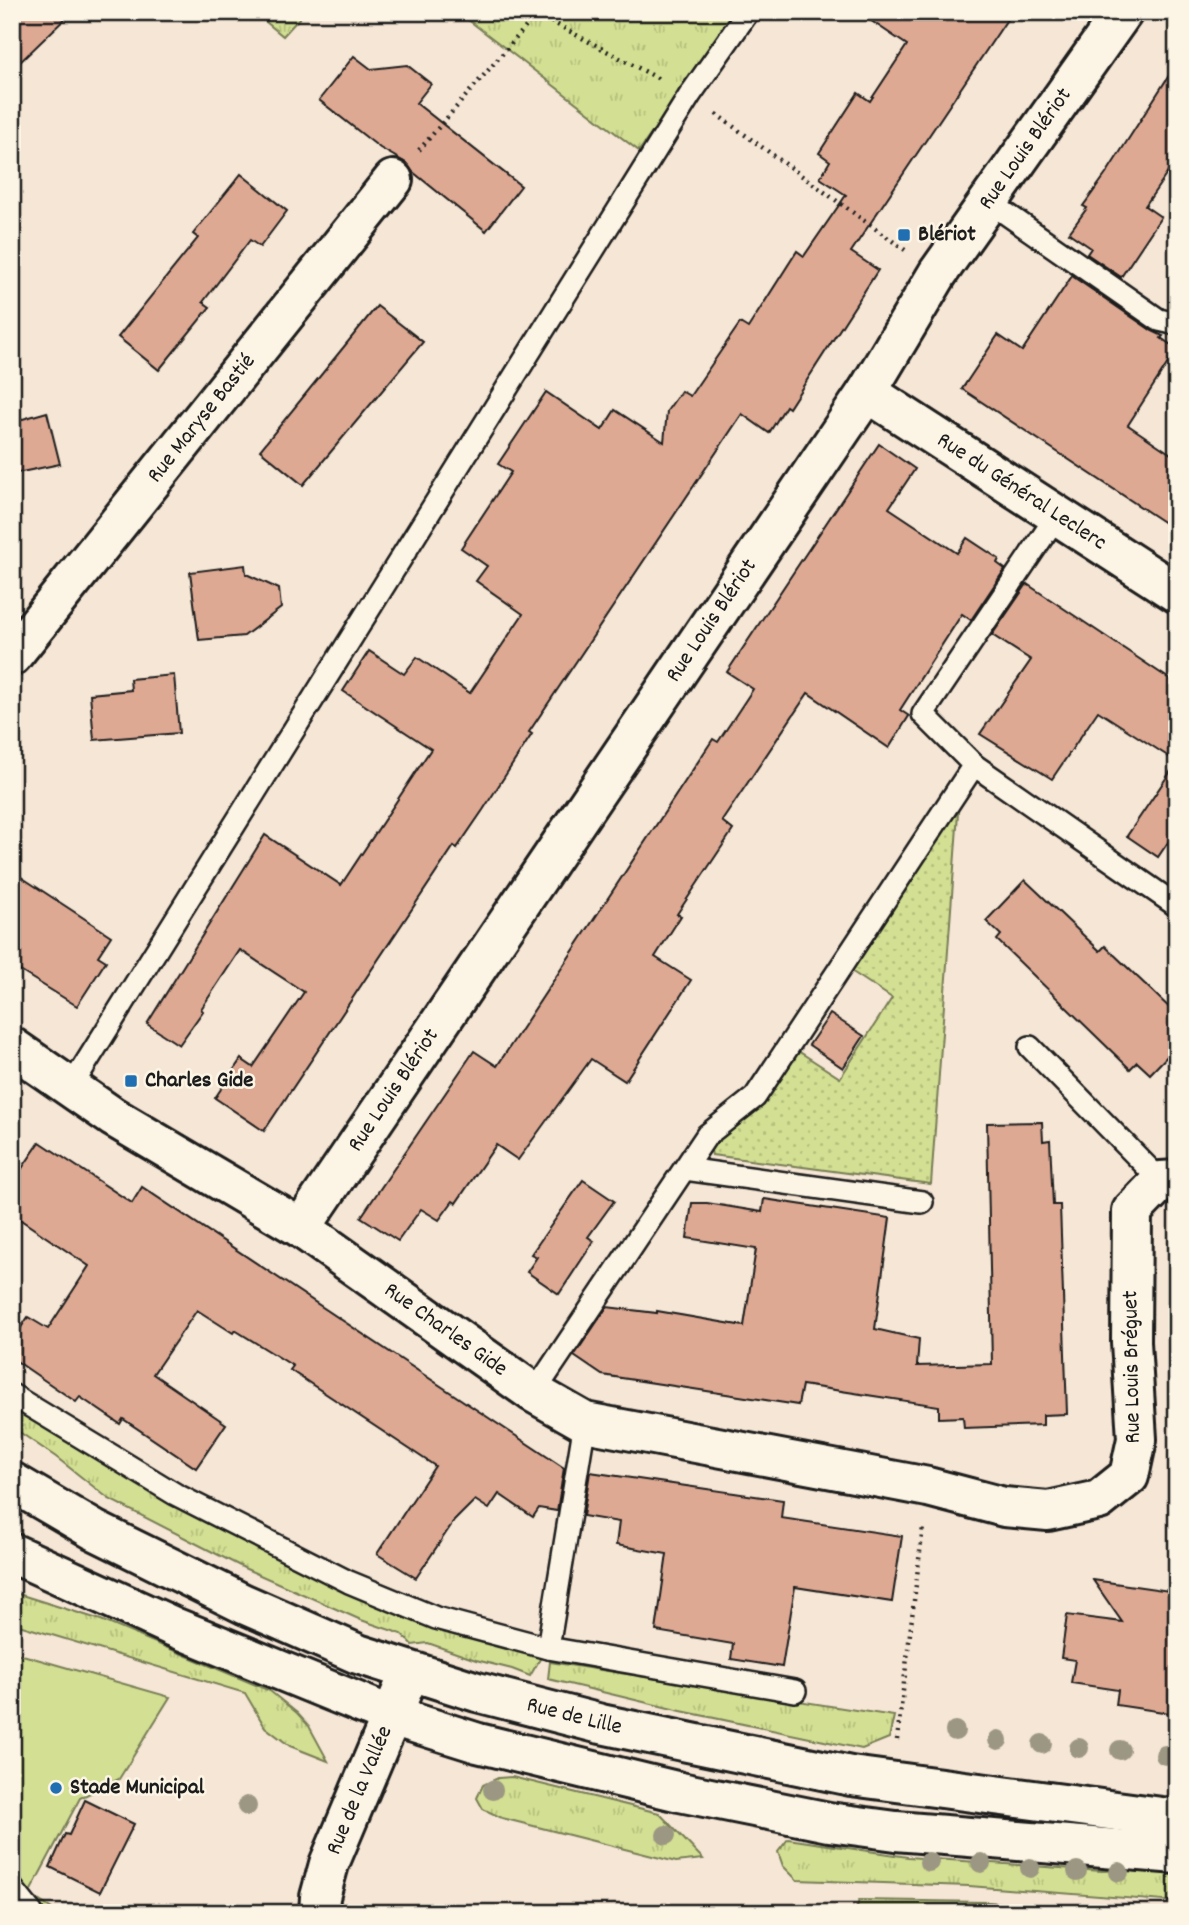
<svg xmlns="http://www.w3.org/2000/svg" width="1189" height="1925" viewBox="0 0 1189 1925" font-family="Dekko,sans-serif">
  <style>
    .grass { fill: url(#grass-tufts); stroke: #787e57; stroke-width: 2 }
    .park { fill: #d3df92; stroke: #787e57; stroke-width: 2 }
    .garden { fill: url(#garden-dots); stroke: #787e57; stroke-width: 2 }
    .building { fill: #dea993; stroke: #1c1c1c; stroke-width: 2 }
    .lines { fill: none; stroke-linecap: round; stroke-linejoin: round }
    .lane-casing { stroke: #1c1c1c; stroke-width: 26 }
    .street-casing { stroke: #1c1c1c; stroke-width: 44 }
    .secondary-casing { stroke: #1c1c1c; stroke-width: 44 }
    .path { stroke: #1c1c1c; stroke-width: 4.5; stroke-dasharray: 2 5; stroke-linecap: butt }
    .lane { stroke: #fcf5e5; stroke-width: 21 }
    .street { stroke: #fcf5e5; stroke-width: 38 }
    .secondary { stroke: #fcf5e5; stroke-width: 38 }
    .tree { fill: #9c9782 }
    .poi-dot { fill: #1f6fb2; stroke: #fcf5e5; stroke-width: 2.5 }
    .labels { text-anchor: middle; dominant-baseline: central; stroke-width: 5; stroke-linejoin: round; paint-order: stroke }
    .street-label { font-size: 23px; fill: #1c1c1c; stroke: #fcf5e5 }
    .poi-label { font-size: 23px; font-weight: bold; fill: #1c1c1c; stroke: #fcf5e5; text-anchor: start }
  </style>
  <defs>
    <pattern id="grass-tufts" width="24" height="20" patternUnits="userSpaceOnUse" patternTransform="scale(1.75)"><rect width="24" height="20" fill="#d3df92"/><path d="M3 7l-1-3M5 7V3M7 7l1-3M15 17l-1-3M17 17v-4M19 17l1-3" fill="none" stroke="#b5bf7d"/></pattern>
    <pattern id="garden-dots" width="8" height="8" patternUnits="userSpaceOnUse" patternTransform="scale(1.75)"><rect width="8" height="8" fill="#d3df92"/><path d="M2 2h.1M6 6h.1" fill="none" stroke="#b5bf7d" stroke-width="1.8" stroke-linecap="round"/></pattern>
  </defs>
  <rect width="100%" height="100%" fill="#f6e6d5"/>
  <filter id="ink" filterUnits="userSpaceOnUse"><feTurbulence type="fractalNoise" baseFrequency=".0143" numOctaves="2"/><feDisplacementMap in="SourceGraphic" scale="14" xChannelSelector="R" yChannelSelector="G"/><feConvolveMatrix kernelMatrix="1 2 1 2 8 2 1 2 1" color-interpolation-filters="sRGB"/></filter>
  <g filter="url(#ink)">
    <g class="grass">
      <polygon points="254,12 305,12 283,36"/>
      <polygon points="458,12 737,12 639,151"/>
      <polygon points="12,1404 155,1489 540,1657 540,1659 530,1676 512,1669 476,1660 428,1643 412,1645 402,1634 361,1620 244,1568 109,1499 56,1457 12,1427"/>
      <polygon points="12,1592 101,1620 270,1691 297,1713 309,1726 328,1761 290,1746 265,1727 245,1693 12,1623"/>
      <polygon points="550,1662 894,1716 889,1738 862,1749 681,1711 548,1679"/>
      <polygon points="512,1777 659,1813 703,1859 676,1862 502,1818 483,1809 477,1798 483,1785 498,1778"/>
      <polygon points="788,1839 908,1857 1102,1871 1177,1868 1177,1902 969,1886 797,1880 783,1866 778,1852"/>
      <polygon points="859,1900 988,1902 1130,1913 855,1913"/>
    </g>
    <polygon class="park" points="12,1652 170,1697 119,1779 80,1798 29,1894 58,1913 12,1913"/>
    <polygon class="garden" points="959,799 931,1184 712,1155 709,1143 795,1049 840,1078 892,998 848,969"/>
    <g class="building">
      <polygon points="12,12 72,12 12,70"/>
      <polygon points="858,12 1012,12 851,252 878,270 789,408 786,406 769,433 742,414 529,732 532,734 483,810 457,848 454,846 264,1131 215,1098 241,1059 253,1067 304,992 240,950 201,1009 203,1011 179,1045 147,1024 265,835 341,885 431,749 343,691 369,651 404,674 417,657 470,693 523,614 476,581 487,566 461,548 511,472 498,464 546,392 602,430 615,410 664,442 667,411 681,391 690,396 740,323 748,328 797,251 804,256 846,195 820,178 830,161 819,153 858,93 870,101 907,45"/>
      <polygon points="354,56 371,69 407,65 431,84 416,103 521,186 486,231 413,172 406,163 380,148 319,100"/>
      <polygon points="1177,63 1177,159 1145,206 1161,217 1121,277 1087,254 1091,248 1069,233 1087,208 1083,206 1106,174"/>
      <polygon points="241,174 287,211 260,247 250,240 203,302 210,307 159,370 118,337 198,238 193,234"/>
      <polygon points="1072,276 1152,331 1163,336 1161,338 1177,349 1128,425 1177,458 1177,531 962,389 998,335 1022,351"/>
      <polygon points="377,306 423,342 303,485 260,450"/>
      <polygon points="47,412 60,464 12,474 12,422"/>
      <polygon points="879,444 915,469 889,508 957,553 967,538 999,559 997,563 1005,569 971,620 962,614 900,710 909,716 889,748 808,693 722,821 733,830 677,914 681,916 655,957 691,980 625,1081 591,1059 518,1160 496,1145 456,1203 453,1201 439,1220 421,1209 398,1241 361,1217 474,1051 497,1066 713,739 718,742 753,689 727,672"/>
      <polygon points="245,565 246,574 279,589 281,608 244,636 199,640 190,572"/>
      <polygon points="1027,584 1177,684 1177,762 1098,711 1052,779 980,734 1031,660 992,635"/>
      <polygon points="174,675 179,733 94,740 90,694 131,690 130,679"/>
      <polygon points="1177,762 1177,829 1158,857 1127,836"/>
      <polygon points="12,871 111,936 98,956 106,961 77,1006 12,966"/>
      <polygon points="1025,880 1100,951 1105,946 1177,1015 1177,1046 1150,1074 1137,1062 1130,1069 997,940 1001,935 986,921"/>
      <polygon points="830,1014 864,1036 843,1068 809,1045"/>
      <polygon points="1042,1122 1043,1141 1050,1140 1053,1205 1060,1205 1067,1414 1043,1415 1043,1425 964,1428 963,1417 939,1418 939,1406 802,1385 798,1405 602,1375 574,1356 607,1307 657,1313 657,1311 744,1326 756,1249 687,1238 692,1203 707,1203 762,1212 764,1199 890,1218 875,1329 919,1339 917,1366 992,1364 987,1123"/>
      <polygon points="40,1142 132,1203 142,1187 564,1468 557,1511 539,1508 533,1517 499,1494 489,1509 475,1500 454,1521 416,1578 377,1554 435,1466 290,1370 293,1366 235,1330 233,1333 197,1310 153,1374 226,1424 196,1468 123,1419 120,1424 80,1397 76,1402 12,1358 12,1341 28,1317 48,1329 89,1266 12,1214 12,1183"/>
      <polygon points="583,1180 614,1201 588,1237 594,1241 559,1294 527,1272 537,1257 531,1254"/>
      <polygon points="590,1472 783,1500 781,1518 902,1536 892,1602 795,1587 782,1667 731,1659 733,1644 656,1631 667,1554 616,1545 619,1522 583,1516"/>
      <polygon points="1093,1580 1177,1592 1177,1714 1116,1705 1118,1690 1071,1683 1075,1660 1061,1658 1067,1615 1122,1622"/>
      <polygon points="85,1800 134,1824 100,1892 50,1867 65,1834 69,1835"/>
    </g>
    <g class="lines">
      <defs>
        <g id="lane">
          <polyline points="988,201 1159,320 1177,324"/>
          <polyline points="974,765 1177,906"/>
          <polyline points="1030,1047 1161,1181"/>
          <polyline points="71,1087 690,95 748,12"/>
          <polyline points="685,1169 922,1202"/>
          <polyline points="534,1393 707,1135 755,1097 974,765 923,714 1058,514"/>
          <polyline points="12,1395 175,1494 349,1582 436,1618 548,1648"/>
          <polyline points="585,1422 548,1648 795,1691"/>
          <polyline points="12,1888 32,1913"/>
        </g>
        <g id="street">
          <path id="s1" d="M867,392L1177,593"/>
          <path id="s2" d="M12,656L393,180"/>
          <path id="s3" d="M12,1047L113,1117L301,1228L534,1393L585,1422L928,1487L1004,1507L1048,1511L1099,1500L1129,1476L1137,1439L1131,1342L1132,1211L1161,1181L1177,1180"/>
          <path id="s4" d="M301,1228L867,392L938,273L1123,12"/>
          <path id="s5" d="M319,1913L320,1897L329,1864L410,1672"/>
        </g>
        <g id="secondary">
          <path id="s6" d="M12,1482L94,1530L244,1604L358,1654L477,1692L601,1724L851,1776L1177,1819"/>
          <polyline points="12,1553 174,1627 284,1672 392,1716 478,1743 680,1792 829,1822 896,1831 1177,1854"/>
        </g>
      </defs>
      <use href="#lane" class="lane-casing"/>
      <use href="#street" class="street-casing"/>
      <use href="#secondary" class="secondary-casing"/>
      <g class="path">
        <polyline points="716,114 905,250"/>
        <polyline points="419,150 537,14 661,80"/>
        <polyline points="897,1740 923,1527"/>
      </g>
      <use href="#lane" class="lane"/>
      <use href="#street" class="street"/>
      <use href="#secondary" class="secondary"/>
    </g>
    <g class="tree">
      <circle cx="955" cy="1731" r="10"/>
      <circle cx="998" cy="1740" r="10"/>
      <circle cx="1042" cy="1744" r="10"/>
      <circle cx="1079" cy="1748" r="10"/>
      <circle cx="1120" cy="1750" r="10"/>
      <circle cx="1165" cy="1755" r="10"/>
      <circle cx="493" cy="1790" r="10"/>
      <circle cx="247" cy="1806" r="10"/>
      <circle cx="666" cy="1835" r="10"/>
      <circle cx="929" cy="1862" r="10"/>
      <circle cx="981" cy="1863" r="10"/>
      <circle cx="1030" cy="1868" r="10"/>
      <circle cx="1077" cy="1871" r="10"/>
      <circle cx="1119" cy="1872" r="10"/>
    </g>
  </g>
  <g class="poi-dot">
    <rect x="897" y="228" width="14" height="14" rx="3.5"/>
    <rect x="124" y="1074" width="14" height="14" rx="3.5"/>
    <circle cx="56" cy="1788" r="7"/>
  </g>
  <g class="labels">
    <g class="street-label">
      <text stroke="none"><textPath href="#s4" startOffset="1300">Rue Louis Blériot</textPath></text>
      <text stroke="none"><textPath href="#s2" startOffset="304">Rue Maryse Bastié</textPath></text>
      <text stroke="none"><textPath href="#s1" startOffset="184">Rue du Général Leclerc</textPath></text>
      <text stroke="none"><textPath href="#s4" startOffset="733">Rue Louis Blériot</textPath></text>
      <text stroke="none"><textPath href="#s4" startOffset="166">Rue Louis Blériot</textPath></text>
      <text stroke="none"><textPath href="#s3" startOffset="518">Rue Charles Gide</textPath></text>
      <text transform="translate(1133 1367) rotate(-91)">Rue Louis Bréguet</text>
      <text stroke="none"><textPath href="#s6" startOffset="612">Rue de Lille</textPath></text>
      <text stroke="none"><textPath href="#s5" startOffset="130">Rue de la Vallée</textPath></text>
    </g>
    <g class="poi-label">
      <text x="918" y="235">Blériot</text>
      <text x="145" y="1081">Charles Gide</text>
      <text x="70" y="1788">Stade Municipal</text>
    </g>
  </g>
  <rect width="1189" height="1925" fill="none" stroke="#fcf5e5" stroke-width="42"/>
  <rect x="21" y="21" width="1147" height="1883" fill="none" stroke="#1c1c1c" stroke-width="2.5" filter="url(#ink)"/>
</svg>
